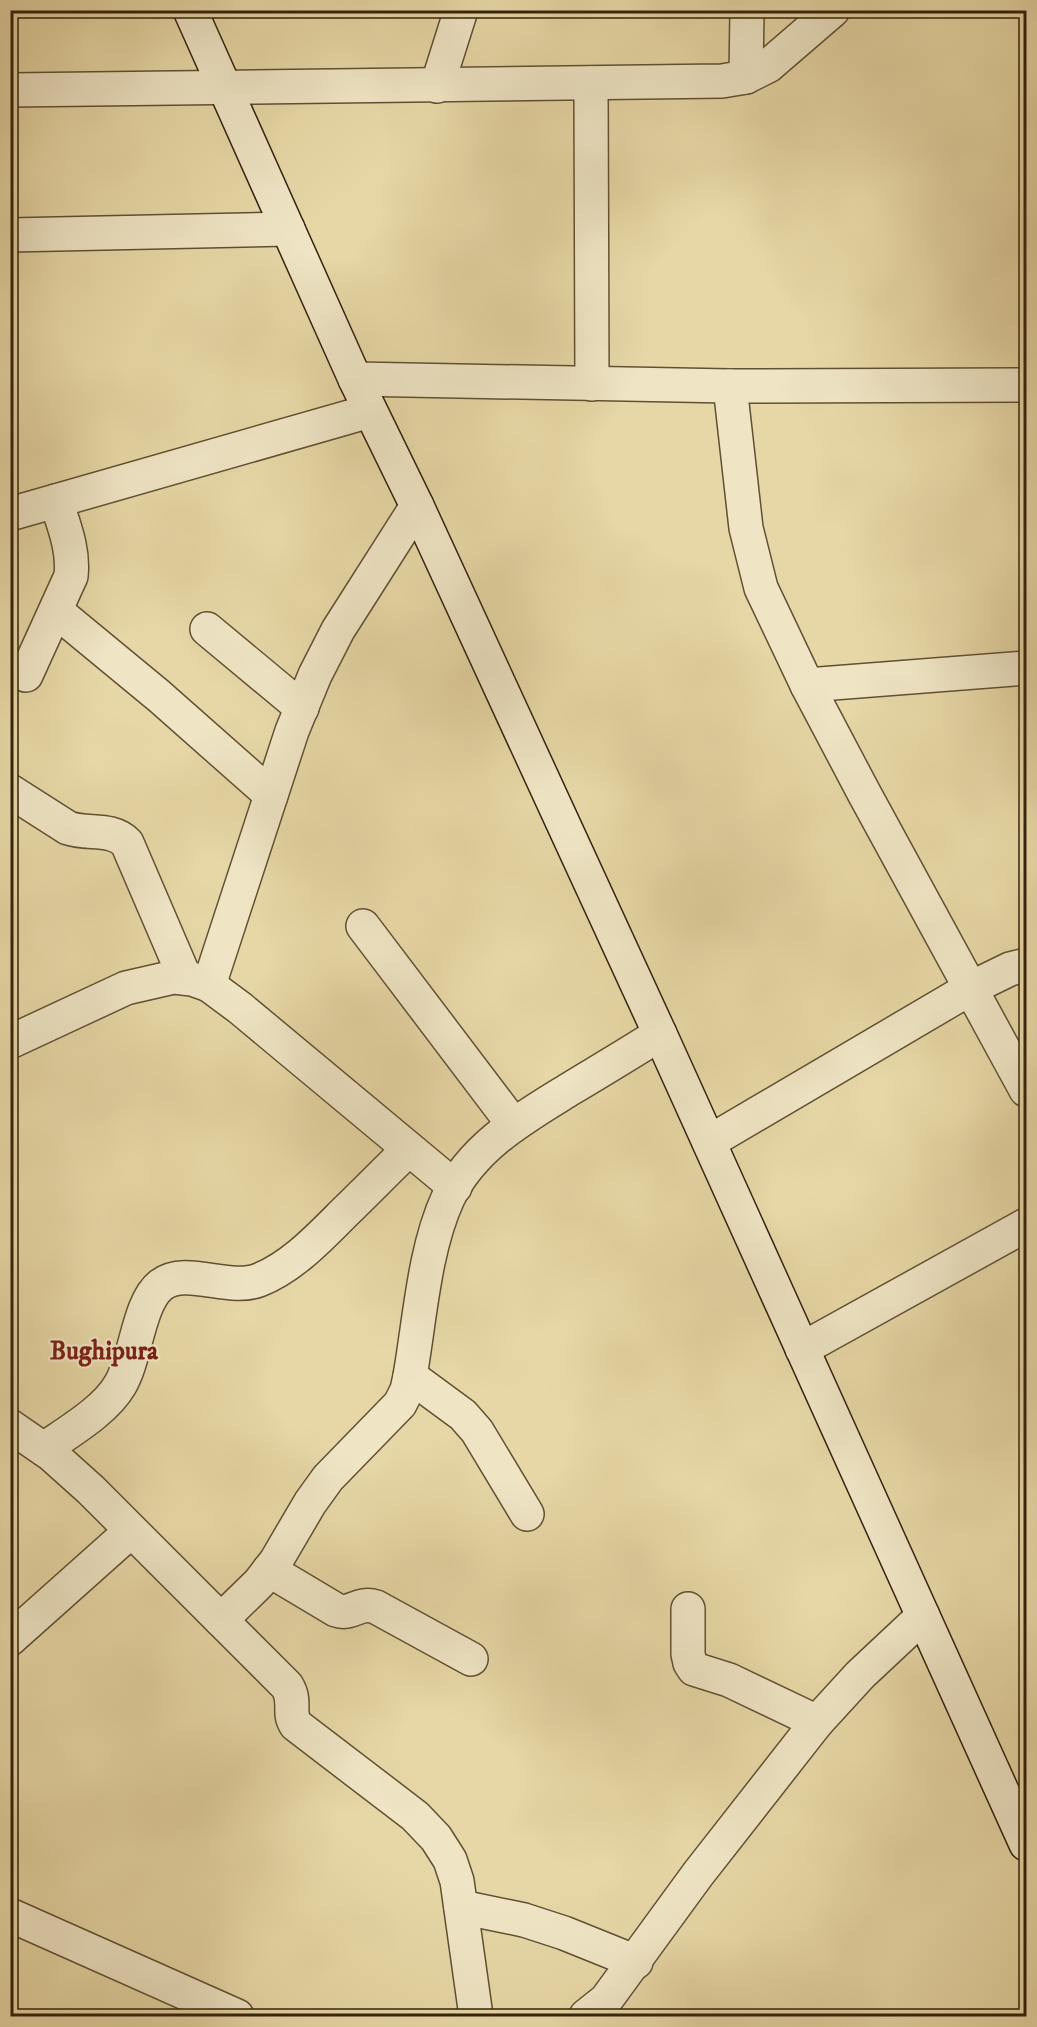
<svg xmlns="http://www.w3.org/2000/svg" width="1037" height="2027" viewBox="0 0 1037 2027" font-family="'IM FELL DW Pica',serif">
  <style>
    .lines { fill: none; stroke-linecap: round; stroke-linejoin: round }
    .street-casing { stroke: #615034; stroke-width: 36 }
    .secondary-casing { stroke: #34230e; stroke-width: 36 }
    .street { stroke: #efe5c5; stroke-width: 33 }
    .secondary { stroke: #efe5c5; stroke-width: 33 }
    .labels { text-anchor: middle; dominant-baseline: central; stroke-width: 4.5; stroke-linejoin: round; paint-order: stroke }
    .quarter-label { font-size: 26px; font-weight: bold; fill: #7a1f14; stroke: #efe5c5 }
  </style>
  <rect width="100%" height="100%" fill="#e7d7a6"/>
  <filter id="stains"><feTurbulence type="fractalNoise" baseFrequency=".00333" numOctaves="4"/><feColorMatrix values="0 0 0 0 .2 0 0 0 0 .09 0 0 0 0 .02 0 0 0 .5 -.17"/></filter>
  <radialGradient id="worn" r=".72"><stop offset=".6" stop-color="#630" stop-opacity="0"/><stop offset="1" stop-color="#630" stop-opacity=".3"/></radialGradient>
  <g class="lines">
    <defs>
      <g id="street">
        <polyline points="746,77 747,10"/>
        <polyline points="591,83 592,384"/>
        <polyline points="437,86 461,10"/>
        <polyline points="10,90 722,81 746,77 768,66 833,10"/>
        <polyline points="10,235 288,229"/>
        <polyline points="355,379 730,386 746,528 761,588 807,685 864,793 1026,1090"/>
        <polyline points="730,386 1026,385"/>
        <polyline points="10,514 370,411"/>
        <polyline points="56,611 159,696 271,795"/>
        <polyline points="207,629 302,708"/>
        <path d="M26,675L71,576C74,550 64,526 56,501"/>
        <polyline points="807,685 1026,668"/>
        <path d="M10,791L68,828C88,835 112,827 127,843L185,978"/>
        <polyline points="363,926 513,1124"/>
        <polyline points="209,985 240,1008 455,1187"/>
        <polyline points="10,1042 126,988 174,977 192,979 209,985 292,731 315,675 338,630 417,506"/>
        <polyline points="709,1142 971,988 1010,969 1026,965"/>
        <polyline points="802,1349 1026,1225"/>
        <polyline points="410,1376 463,1415 477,1431 527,1514"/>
        <path d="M10,1426L52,1455L91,1490L287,1686C297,1702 287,1712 296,1725L415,1816L436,1838L450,1860L457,1881L476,2016"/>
        <path d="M44,1449C68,1432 105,1411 120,1385C136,1359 138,1303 161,1285C186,1266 229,1292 259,1280C292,1267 320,1237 344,1213C366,1192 387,1170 409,1149"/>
        <path d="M269,1570L336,1610C352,1616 358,1601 376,1607L471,1659"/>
        <polyline points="688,1609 688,1654 690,1663 694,1669 729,1680 817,1722"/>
        <path d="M221,1620L259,1583L276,1561L310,1503L328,1478L400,1404L407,1390L410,1376C420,1319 424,1250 448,1198C473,1146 523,1118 570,1089C600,1071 630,1053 660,1034"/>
        <polyline points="10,1639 131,1531"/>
        <polyline points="461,1907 524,1920 564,1933 636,1962"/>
        <polyline points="10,1915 237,2016"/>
        <polyline points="586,2016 606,2000 698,1874 817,1722 860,1675 923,1616"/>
      </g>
      <polyline id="secondary" points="190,10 355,379 417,506 660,1034 1026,1844"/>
    </defs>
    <use href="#street" class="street-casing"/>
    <use href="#secondary" class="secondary-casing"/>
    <use href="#street" class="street"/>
    <use href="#secondary" class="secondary"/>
  </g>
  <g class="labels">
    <g class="quarter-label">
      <text x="104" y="1351">Bughipura</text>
    </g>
  </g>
  <rect width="1037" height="2027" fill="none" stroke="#e7d7a6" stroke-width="36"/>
  <rect x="12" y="12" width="1013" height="2003" fill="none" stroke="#34230e" stroke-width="3"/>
  <rect x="18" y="18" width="1001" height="1991" fill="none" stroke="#34230e" stroke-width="1.5"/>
  <rect width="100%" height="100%" filter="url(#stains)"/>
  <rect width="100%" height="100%" fill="url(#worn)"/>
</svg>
